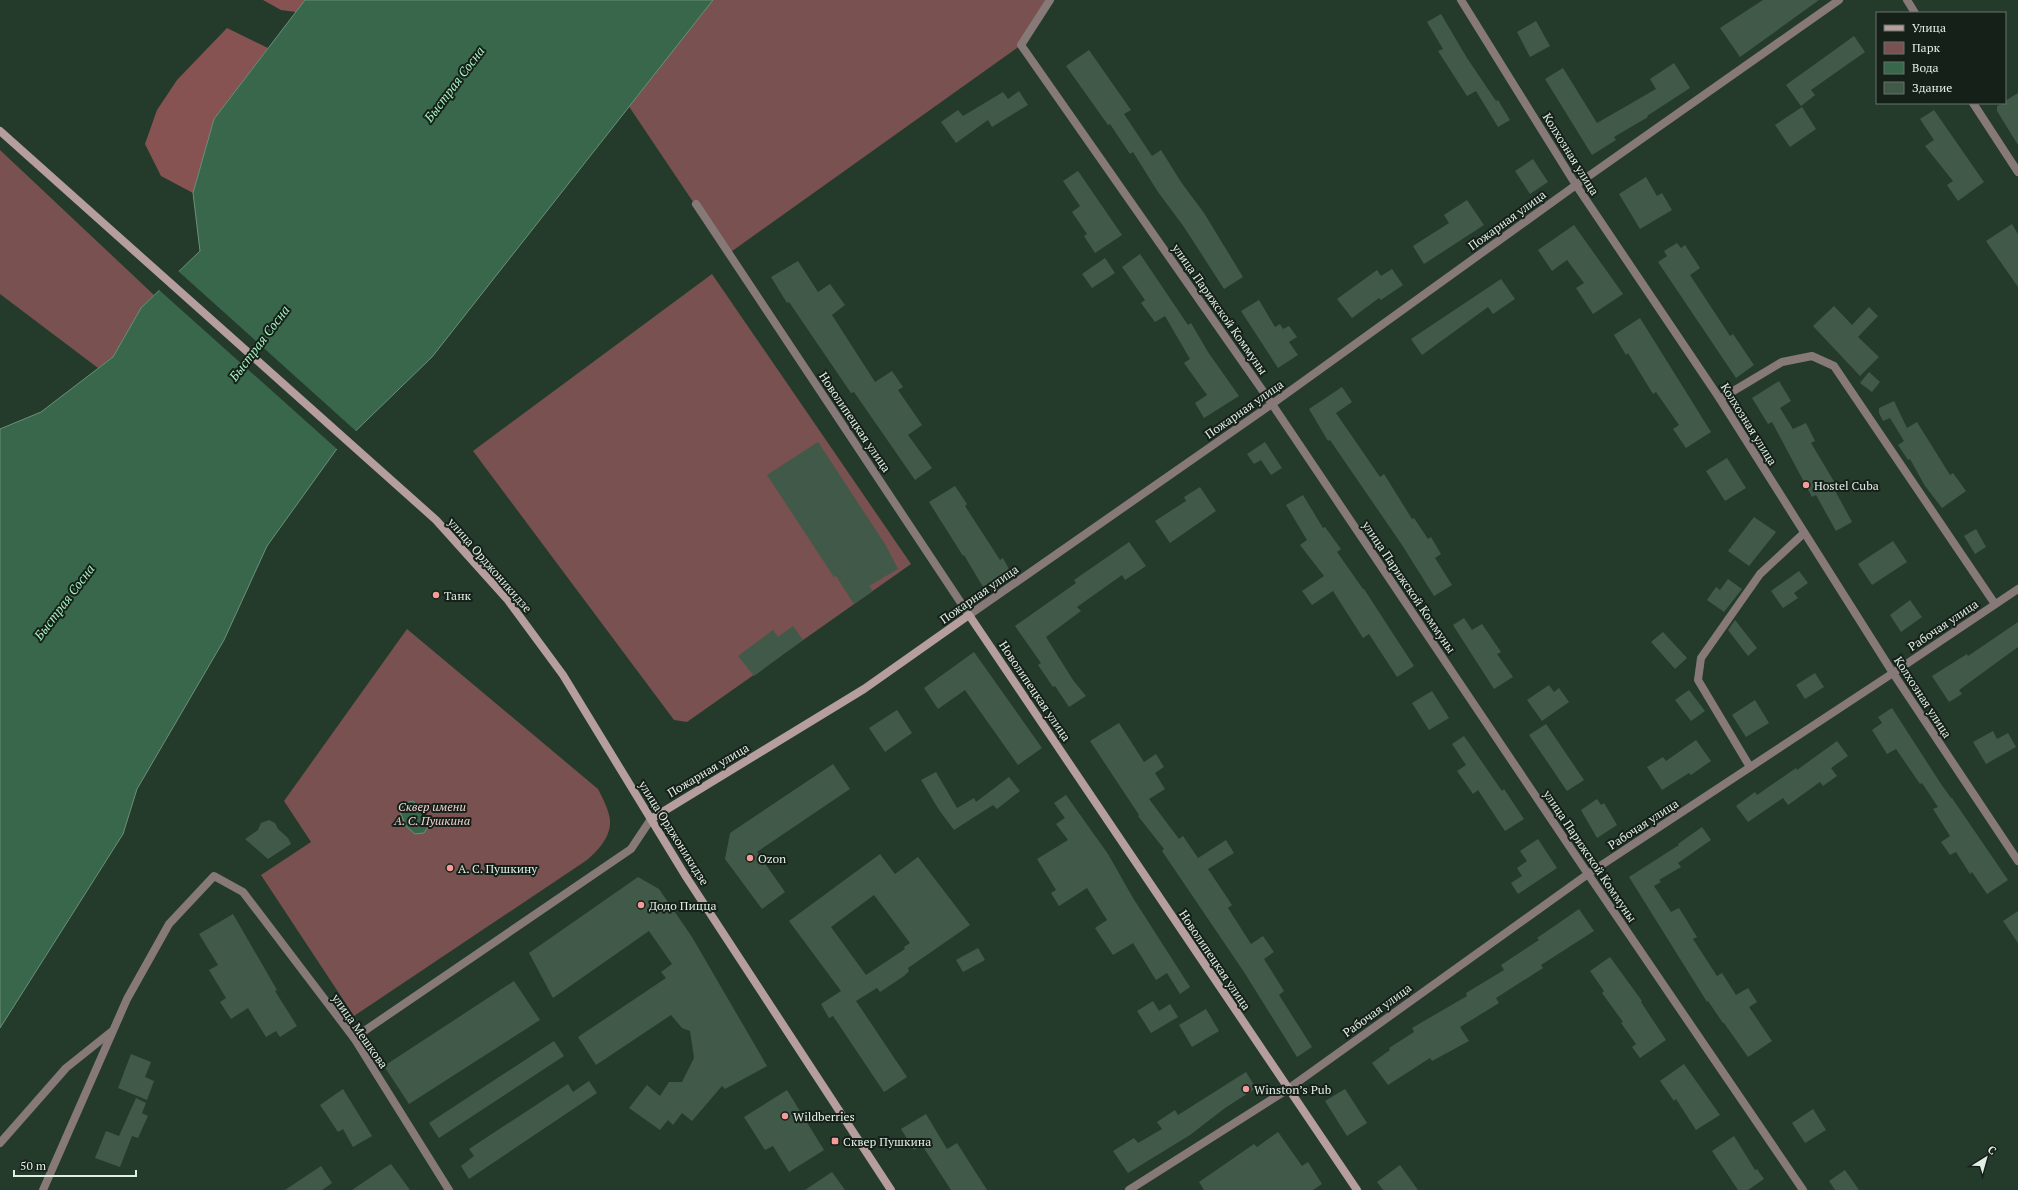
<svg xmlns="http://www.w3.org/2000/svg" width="2018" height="1190" viewBox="0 0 2018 1190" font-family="'PT Serif',serif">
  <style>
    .green { fill: #785150 }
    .forest { fill: #865352 }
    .water { fill: #39674b; stroke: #6b9079 }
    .pier { fill: #243b2c }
    .building { fill: #415949; fill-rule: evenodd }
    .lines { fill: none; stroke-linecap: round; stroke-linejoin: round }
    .street { stroke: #877978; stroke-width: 8 }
    .secondary { stroke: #b59e9d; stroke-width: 8 }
    .poi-dot { fill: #f59b99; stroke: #152019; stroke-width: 1.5 }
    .labels { text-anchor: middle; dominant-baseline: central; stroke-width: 4; stroke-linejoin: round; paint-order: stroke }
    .street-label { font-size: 12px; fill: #e1eee5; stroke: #152019 }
    .poi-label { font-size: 12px; fill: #e1eee5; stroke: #152019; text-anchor: start }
    .park-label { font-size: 12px; font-style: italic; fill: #f4d1cf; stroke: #152019 }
    .water-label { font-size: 13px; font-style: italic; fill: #a8f2c2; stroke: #152019 }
  </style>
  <rect width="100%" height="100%" fill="#243b2c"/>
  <g class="green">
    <polygon points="713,0 1050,0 1021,45 728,254 628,105"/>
    <polygon points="0,150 154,295 141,308 113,357 98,368 0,294"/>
    <polygon points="712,274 911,564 687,722 674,720 473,451"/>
    <path d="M407,629L598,789C602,797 607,806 609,815C614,833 600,849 587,860L354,1016L261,875L311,842L284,801Z"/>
  </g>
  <g class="forest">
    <polygon points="263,0 305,0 296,12 281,10"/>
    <polygon points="227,28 268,48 214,119 193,193 161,176 145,144 157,110 177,80"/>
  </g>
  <g class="water">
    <polygon points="305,0 713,0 432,357 336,450 267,546 224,640 137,789 123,834 0,1028 0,429 41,412 113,357 141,308 200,251 193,193 214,119"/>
    <polygon points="413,801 426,815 429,825 424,833 415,834 406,826 400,812 402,811 403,803"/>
  </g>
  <polygon class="pier" points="177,270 357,432 338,450 158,289"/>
  <g class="building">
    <polygon points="1763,0 1819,0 1740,57 1720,28"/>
    <polygon points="1441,14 1467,58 1496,101 1498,100 1510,120 1498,127 1476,91 1467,96 1438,51 1443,49 1427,22"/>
    <polygon points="1536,21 1550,46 1530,57 1517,32"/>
    <polygon points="1854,36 1865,52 1811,90 1815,95 1801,106 1786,85"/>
    <polygon points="1089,50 1131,110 1124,114 1152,156 1161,150 1181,182 1204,213 1243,277 1224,289 1184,227 1158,192 1133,152 1130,154 1110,124 1108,125 1066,66"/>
    <polygon points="1674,63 1690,88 1647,116 1648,117 1614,137 1616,140 1592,155 1545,79 1563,68 1597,123 1656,89 1650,79"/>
    <polygon points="1019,91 1028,105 992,127 988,120 956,143 941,122 958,110 963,116 1003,92 1008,99"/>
    <polygon points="2018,93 2018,145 1997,111 1997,106 2005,103 2005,101"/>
    <polygon points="1802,107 1816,129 1790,147 1775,125"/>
    <polygon points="1934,110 1984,182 1958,201 1947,185 1953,181 1925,146 1934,140 1920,119"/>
    <polygon points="1533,159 1548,182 1530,194 1515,171"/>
    <polygon points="1078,171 1122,235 1095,253 1084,236 1087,234 1072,212 1080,206 1063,181"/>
    <polygon points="1646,177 1657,196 1662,193 1672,210 1640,229 1619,194"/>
    <polygon points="1467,200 1484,225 1424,264 1413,246 1449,223 1444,215"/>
    <polygon points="2012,224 2018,234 2018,287 1986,241"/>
    <polygon points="1574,225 1623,294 1593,314 1576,288 1584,283 1567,260 1552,271 1538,250"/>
    <polygon points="1677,243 1681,248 1685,245 1700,268 1690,275 1730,336 1733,334 1754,365 1736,378 1658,262 1667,256 1664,251"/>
    <polygon points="1140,254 1188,325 1191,323 1208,352 1239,396 1204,418 1195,403 1207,395 1184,363 1190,359 1165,316 1155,322 1141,303 1145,300 1122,267"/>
    <polygon points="1105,258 1115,273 1092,288 1082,274"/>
    <polygon points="798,261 818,292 830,284 845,305 832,315 875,382 892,371 903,387 898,390 922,425 908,435 932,468 915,480 854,392 851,393 789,302 787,303 771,277"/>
    <polygon points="1392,269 1403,285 1381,300 1379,298 1352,318 1337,299 1377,270 1381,276"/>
    <polygon points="1501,279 1515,299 1493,314 1488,307 1422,355 1411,339"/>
    <polygon points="1259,300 1275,327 1280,324 1283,329 1289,326 1297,337 1289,342 1298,355 1278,368 1241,311"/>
    <polygon points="1834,306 1852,325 1869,307 1878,316 1858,337 1879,357 1860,376 1813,326"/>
    <polygon points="1640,318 1711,432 1686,448 1673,429 1679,425 1656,392 1653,394 1628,353 1626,355 1614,335"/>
    <polygon points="1869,372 1880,382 1872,392 1860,383"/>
    <polygon points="1779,381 1791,401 1780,408 1793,429 1806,423 1815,441 1811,443 1835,483 1832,485 1852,522 1836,531 1816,495 1812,497 1772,422 1768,424 1752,398"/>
    <polygon points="1342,387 1352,402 1336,413 1380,477 1384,474 1412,519 1414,518 1428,539 1431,537 1441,554 1435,558 1452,585 1434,596 1402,545 1330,440 1328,441 1309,409"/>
    <polygon points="1894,401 1907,428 1917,422 1950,475 1953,473 1966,491 1942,508 1925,486 1910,459 1908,460 1898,445 1904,441 1890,418 1883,421 1879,413 1879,408"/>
    <polygon points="818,442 885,544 898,569 869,586 873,591 854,604 836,576 834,577 767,475"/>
    <polygon points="1265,442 1282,468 1271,475 1261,460 1254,464 1247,454"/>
    <polygon points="1727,458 1746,488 1725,501 1706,471"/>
    <polygon points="955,486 967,504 965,506 1000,560 1003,558 1010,571 983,587 964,555 963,556 929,502"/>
    <polygon points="1200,487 1216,511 1170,543 1155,521 1186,501 1184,497"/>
    <polygon points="1303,495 1323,528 1325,527 1341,549 1337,552 1363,589 1364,589 1414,666 1397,677 1369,634 1363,638 1333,591 1312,605 1302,591 1324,576 1300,545 1307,540 1286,505"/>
    <polygon points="1754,517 1776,532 1749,566 1728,551"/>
    <polygon points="1976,529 1986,547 1975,554 1964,536"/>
    <polygon points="1893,541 1907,562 1872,585 1858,564"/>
    <polygon points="1129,542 1146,566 1125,580 1122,575 1077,607 1081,611 1046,637 1073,680 1086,696 1069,707 1055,686 1053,687 1038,665 1041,663 1015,626 1076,583 1074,580"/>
    <polygon points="1799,571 1808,583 1794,593 1798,598 1783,608 1771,591"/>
    <polygon points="1728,579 1742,589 1724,612 1707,600 1716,587 1720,590"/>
    <polygon points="1910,600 1922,617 1901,632 1890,615"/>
    <polygon points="1464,618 1472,630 1482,624 1501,652 1497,654 1513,677 1494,689 1453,625"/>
    <polygon points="1735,620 1757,648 1748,656 1728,630"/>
    <polygon points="2018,622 2018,647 1959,690 1962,694 1949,702 1932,676 1967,654 1968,656"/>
    <polygon points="793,626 803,640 754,676 738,656 773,630 778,637"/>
    <polygon points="1663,632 1687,658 1675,669 1651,642"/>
    <polygon points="974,652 1042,748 1018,765 965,690 938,709 924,688"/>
    <polygon points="1815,673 1824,687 1805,699 1796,685"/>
    <polygon points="1549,685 1554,692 1559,688 1569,702 1542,721 1527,700"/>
    <polygon points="1689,690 1705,711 1691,721 1675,700"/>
    <polygon points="1432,691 1449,718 1429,730 1412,703"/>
    <polygon points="1755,700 1769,723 1746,737 1732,715"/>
    <polygon points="1892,708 1941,784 1951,798 1952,798 2008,880 1987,894 1972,872 1970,874 1956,852 1950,855 1941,842 1950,836 1933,809 1938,807 1922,783 1920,784 1896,749 1887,754 1872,730 1882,723 1878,717"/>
    <polygon points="897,710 912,733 885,752 869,728"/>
    <polygon points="1119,723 1144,762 1156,754 1164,767 1155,773 1165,789 1149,799 1179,839 1183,836 1198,858 1226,840 1234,853 1208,869 1232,905 1228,908 1251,944 1263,936 1274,952 1264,959 1284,991 1279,995 1312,1047 1297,1057 1244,972 1162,851 1164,849 1138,816 1139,815 1090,741"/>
    <polygon points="1546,724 1584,780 1567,791 1529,735"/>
    <polygon points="1993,731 1997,739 2008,733 2016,747 1986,764 1973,742"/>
    <polygon points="1464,736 1502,791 1504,789 1524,819 1505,831 1478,790 1473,794 1457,771 1466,765 1452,744"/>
    <polygon points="1696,740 1711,761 1691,775 1689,773 1662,790 1647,767 1663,757 1666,761"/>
    <polygon points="1837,741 1848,756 1831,768 1837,776 1823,786 1820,782 1788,805 1783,798 1748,822 1736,806 1755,792 1757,795 1796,768 1797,770"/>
    <polygon points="833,764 850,789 757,852 785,892 762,909 725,859 730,833"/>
    <polygon points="936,772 957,808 974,798 976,802 1009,777 1020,791 997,809 993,805 954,830 939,810 921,780"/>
    <polygon points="1066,795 1108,854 1133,898 1190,987 1180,994 1167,973 1156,980 1133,943 1113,955 1095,928 1107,920 1087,888 1059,906 1051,893 1056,890 1037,859 1068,840 1056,824 1065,818 1054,803"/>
    <polygon points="1597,799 1601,805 1604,803 1617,825 1597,838 1581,810"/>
    <polygon points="269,820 275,823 278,829 288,838 291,844 268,859 245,839 258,830 261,823"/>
    <polygon points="1702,827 1711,840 1678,863 1681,867 1659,880 1661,882 1654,886 1671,912 1679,908 1697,937 1693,939 1717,976 1722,973 1736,995 1748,988 1757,1002 1749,1007 1772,1041 1748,1057 1724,1023 1723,1023 1708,1001 1707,1002 1629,877 1679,845 1678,844"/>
    <polygon points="1538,839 1557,868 1518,894 1511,883 1522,876 1517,868 1527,861 1520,851"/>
    <path d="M880,854L895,874L918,857L970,925L908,968L909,971L904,976L880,992L877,988L856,1001L907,1077L884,1092L833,1016L829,1018L821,1004L841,991L789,921ZM874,895L910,943L904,947L905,949L866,975L831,927Z"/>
    <polygon points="638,877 659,889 692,937 767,1066 725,1089 722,1086 692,1121 682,1113 673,1125 668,1120 660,1130 629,1108 647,1085 660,1096 669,1082 682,1082 694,1058 690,1031 682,1028 671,1015 596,1065 578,1037 666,978 661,972 672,964 649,931 553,998 529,953"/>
    <polygon points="1579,909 1594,931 1541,965 1543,968 1496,998 1499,1003 1460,1027 1469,1041 1432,1061 1430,1058 1388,1085 1372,1063 1390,1050 1389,1048 1414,1032 1412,1028 1467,996 1466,993 1504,970 1501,965 1539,940 1537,938"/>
    <polygon points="2018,911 2018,943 2003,921"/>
    <polygon points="233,914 277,990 275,991 297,1026 280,1037 276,1031 266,1037 248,1008 231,1019 220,1002 226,998 209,970 218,965 199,934"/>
    <polygon points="978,948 985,960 963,972 956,960"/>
    <polygon points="1610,957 1642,1001 1641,1002 1666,1040 1640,1058 1632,1047 1636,1044 1621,1023 1623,1022 1602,993 1604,991 1590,971"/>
    <polygon points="514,981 540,1020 409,1104 384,1066"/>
    <polygon points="1153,1001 1159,1011 1170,1004 1178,1017 1151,1033 1137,1011"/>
    <polygon points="1206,1009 1219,1031 1192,1047 1179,1025"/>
    <polygon points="554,1041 564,1056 439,1138 429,1123"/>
    <polygon points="131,1054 151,1062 145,1077 154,1081 147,1100 118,1088"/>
    <polygon points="1684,1064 1720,1115 1696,1130 1676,1099 1674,1101 1660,1081"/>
    <polygon points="1246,1072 1256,1088 1225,1108 1190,1135 1128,1173 1113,1151 1134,1138 1138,1143 1162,1129 1157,1122 1175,1110 1178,1115"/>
    <polygon points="589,1081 597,1093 469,1179 461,1166 474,1156 469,1149 568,1084 573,1092"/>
    <polygon points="343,1089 372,1136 353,1147 343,1129 338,1132 320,1105"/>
    <polygon points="1345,1089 1367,1123 1347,1136 1325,1101"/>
    <polygon points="787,1090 824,1150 789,1172 773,1146 765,1150 744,1117"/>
    <polygon points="136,1098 146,1103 142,1113 148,1116 138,1138 132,1136 120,1167 95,1158 106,1131 119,1136"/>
    <polygon points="1813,1109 1826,1130 1805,1143 1792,1123"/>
    <polygon points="926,1114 947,1149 957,1143 987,1190 951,1190 922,1145 914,1150 901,1129"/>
    <polygon points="1278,1132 1302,1166 1308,1162 1322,1184 1313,1190 1204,1190 1199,1182 1254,1144 1257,1147"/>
    <polygon points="1734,1136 1755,1170 1757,1169 1764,1179 1748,1190 1738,1190 1712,1151"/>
    <polygon points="391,1164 410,1190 352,1190 386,1167"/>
    <polygon points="1400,1165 1418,1190 1383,1190 1377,1182"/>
    <polygon points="321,1166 332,1183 322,1190 285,1190"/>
    <polygon points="1845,1170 1859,1190 1835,1190 1829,1181"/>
    <polygon points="832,1172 845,1190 805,1190"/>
  </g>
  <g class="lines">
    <g class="street">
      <polyline points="1050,0 1021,45 1272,404 1588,874 1803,1190"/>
      <polyline points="1461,0 1576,185 1720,399 1893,673 2018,861"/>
      <polyline points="1907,0 1915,13"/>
      <polyline points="1973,103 2018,172"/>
      <polyline points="696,204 969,615 1272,404 1576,185 1839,0"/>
      <polyline points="1720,399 1782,362 1812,356 1834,366 1995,604"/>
      <polyline points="1750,767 1698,680 1701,658 1760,574 1804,533"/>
      <polyline points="354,1038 631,849 651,819"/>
      <polyline points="0,1143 66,1068 111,1032"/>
      <polyline points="43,1190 127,999 169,924 214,876 243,892 354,1038 449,1190"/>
      <polyline points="1129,1190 1288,1089 1588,874 1893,673 2018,589"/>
    </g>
    <g class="secondary">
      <polyline points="0,131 436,520 507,599 563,675 685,875 891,1190"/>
      <polyline points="651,819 864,689 969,615 1357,1190"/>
    </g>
  </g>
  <g class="poi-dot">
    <circle cx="1806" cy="485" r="4"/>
    <circle cx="436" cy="595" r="4"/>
    <circle cx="750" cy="858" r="4"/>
    <circle cx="450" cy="868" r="4"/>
    <circle cx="641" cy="905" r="4"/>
    <circle cx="1246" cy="1089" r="4"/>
    <circle cx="785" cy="1116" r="4"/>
    <rect x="831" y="1137" width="8" height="8" rx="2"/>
  </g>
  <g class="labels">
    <g class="street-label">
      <text transform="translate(1571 154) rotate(58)">Колхозная улица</text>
      <text transform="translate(1507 220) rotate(-36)">Пожарная улица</text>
      <text transform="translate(1220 309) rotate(55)">улица Парижской Коммуны</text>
      <text transform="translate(1244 409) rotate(-35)">Пожарная улица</text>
      <text transform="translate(855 422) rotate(56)">Новолипецкая улица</text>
      <text transform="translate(1749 424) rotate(58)">Колхозная улица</text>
      <text transform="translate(490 565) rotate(49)">улица Орджоникидзе</text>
      <text transform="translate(1409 587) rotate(56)">улица Парижской Коммуны</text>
      <text transform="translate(979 594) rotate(-35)">Пожарная улица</text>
      <text transform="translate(1943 625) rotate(-34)">Рабочая улица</text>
      <text transform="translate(1035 691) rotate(56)">Новолипецкая улица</text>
      <text transform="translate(1923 697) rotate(57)">Колхозная улица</text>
      <text transform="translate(708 770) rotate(-31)">Пожарная улица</text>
      <text transform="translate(1643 824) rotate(-33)">Рабочая улица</text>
      <text transform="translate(674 833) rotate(58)">улица Орджоникидзе</text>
      <text transform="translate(1590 856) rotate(56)">улица Парижской Коммуны</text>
      <text transform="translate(1215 960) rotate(56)">Новолипецкая улица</text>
      <text transform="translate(1377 1010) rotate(-36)">Рабочая улица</text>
      <text transform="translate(360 1031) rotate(55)">улица Мешкова</text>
    </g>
    <g class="poi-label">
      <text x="1814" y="485">Hostel Cuba</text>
      <text x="444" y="595">Танк</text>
      <text x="758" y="858">Ozon</text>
      <text x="458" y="868">А. С. Пушкину</text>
      <text x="649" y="905">Додо Пицца</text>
      <text x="1254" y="1089">Winston’s Pub</text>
      <text x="793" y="1116">Wildberries</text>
      <text x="843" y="1141">Сквер Пушкина</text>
    </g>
    <g class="park-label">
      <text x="432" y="806">Сквер имени<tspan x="432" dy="14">А. С. Пушкина</tspan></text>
    </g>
    <g class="water-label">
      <text transform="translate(454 84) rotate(-53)">Быстрая Сосна</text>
      <text transform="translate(259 343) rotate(-53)">Быстрая Сосна</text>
      <text transform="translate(64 602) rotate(-53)">Быстрая Сосна</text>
    </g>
  </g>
  <rect x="1876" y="12" width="130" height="92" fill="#152019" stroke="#67726b"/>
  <rect x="1884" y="25" width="20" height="6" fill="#b59e9d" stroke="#67726b"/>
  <text x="1912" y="32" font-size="12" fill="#e1eee5">Улица</text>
  <rect x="1884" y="42" width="20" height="12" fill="#785150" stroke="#67726b"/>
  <text x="1912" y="52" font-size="12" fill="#e1eee5">Парк</text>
  <rect x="1884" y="62" width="20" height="12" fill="#39674b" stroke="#67726b"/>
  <text x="1912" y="72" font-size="12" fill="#e1eee5">Вода</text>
  <rect x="1884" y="82" width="20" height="12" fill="#415949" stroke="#67726b"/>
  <text x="1912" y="92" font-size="12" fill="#e1eee5">Здание</text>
  <g transform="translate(1986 1158) rotate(37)" stroke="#152019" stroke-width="3" paint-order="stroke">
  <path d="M0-3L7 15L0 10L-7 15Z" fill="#e1eee5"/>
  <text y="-6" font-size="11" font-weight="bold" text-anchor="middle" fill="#e1eee5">С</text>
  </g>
  <path d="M14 1170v6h122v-6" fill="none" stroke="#e1eee5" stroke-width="2"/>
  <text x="20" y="1170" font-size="12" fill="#e1eee5" stroke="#152019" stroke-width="3" paint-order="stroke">50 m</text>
</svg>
